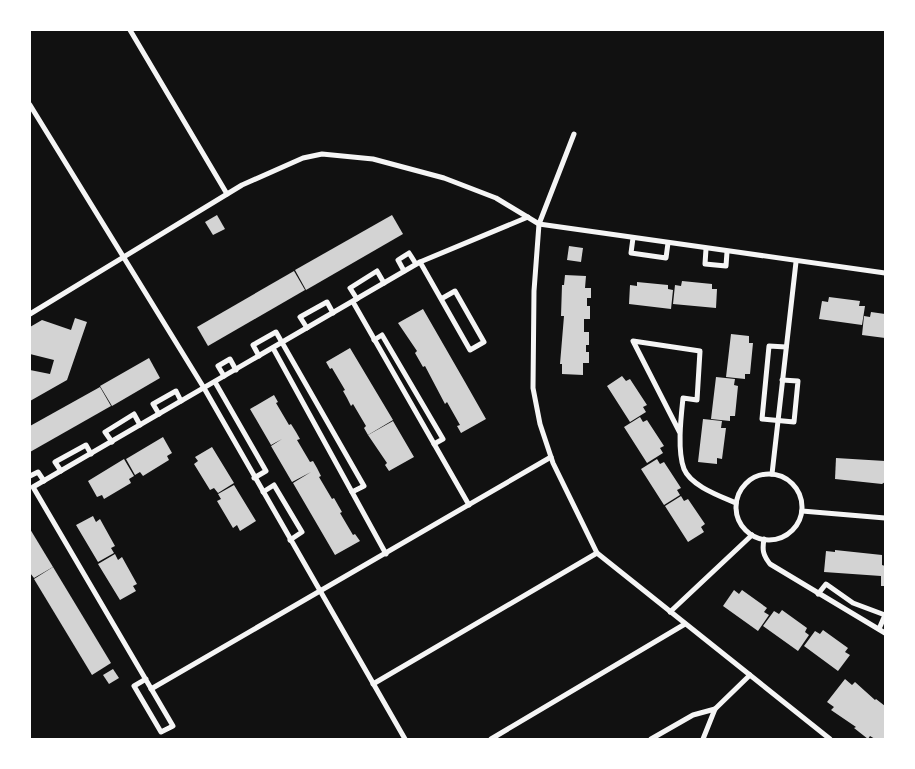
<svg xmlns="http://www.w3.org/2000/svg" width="915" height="769" viewBox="0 0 915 769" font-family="'Nunito Sans',sans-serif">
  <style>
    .building { fill: #d3d3d3 }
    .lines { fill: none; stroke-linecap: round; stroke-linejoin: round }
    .minor { stroke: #f5f5f5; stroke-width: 5 }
  </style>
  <rect width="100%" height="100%" fill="#111"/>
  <g class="building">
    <polygon points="217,215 225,229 213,235 205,222"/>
    <polygon points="392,215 403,234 306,290 295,270"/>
    <polygon points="569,246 583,248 581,262 567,260"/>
    <polygon points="294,271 305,290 208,346 197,327"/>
    <polygon points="565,275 586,276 585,288 591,288 591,298 587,298 587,306 590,306 590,319 584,319 584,332 589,332 589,345 586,345 586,352 589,352 589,363 583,363 583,375 562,374 562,364 560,364 564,316 561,316 562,285 564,285"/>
    <polygon points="682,281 712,284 712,289 717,289 716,308 673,304 675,285 681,286"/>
    <polygon points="637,282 668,285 668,289 673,290 671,309 629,304 630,285 637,286"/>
    <polygon points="829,297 860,301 859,306 865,306 862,325 819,319 822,301 828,302"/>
    <polygon points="423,309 465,382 459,386 465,382 486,419 461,433 457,426 460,425 447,402 445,404 425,366 423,367 415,353 417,351 398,323"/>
    <polygon points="871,312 885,314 885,338 862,335 864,316 870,317"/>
    <polygon points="75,318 87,322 67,380 30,401 30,370 50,374 54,360 30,354 30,327 42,320 71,330"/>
    <polygon points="731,334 749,336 749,343 753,343 750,374 745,374 745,379 726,377"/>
    <polygon points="350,348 393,420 368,435 364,428 366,426 353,404 351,406 347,398 343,391 345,390 332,368 330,369 326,362"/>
    <polygon points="149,358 160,378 112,406 100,386"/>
    <polygon points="622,376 626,381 630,379 647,405 643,407 646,412 630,422 607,386"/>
    <polygon points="716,377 735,379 734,385 738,386 735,416 730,416 730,421 711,419"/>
    <polygon points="100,387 111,406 30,452 30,426"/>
    <polygon points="274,395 278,402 276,403 289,425 291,424 296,432 300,439 297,440 310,462 313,461 317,468 321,476 319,477 332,499 334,498 342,512 340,513 353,535 355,534 360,541 335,555 293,483 311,472 292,482 271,446 282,439 271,445 250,409"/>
    <polygon points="640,417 643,422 647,420 664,446 660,448 663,453 647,463 624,427"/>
    <polygon points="703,419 722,421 721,428 726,428 722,459 717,458 717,464 698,462"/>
    <polygon points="393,421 414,457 389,471 385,465 387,463 368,435"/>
    <polygon points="163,437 172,453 167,456 169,460 143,476 140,472 135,475 126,459"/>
    <polygon points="212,447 234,483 218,493 214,488 210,490 194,464 198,461 195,457"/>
    <polygon points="836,458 885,461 885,482 882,484 835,479"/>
    <polygon points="124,459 134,476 129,479 131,483 104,499 102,495 97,497 88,481"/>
    <polygon points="657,459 660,464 664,462 681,488 677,490 680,495 664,505 641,469"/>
    <polygon points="234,485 256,521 240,531 237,525 233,528 217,501 221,499 218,494"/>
    <polygon points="681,496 684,501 688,499 705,524 701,527 704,532 688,542 665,506"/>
    <polygon points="93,516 96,522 100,519 115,546 111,548 114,553 98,562 76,525"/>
    <polygon points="30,529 53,567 34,578 30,573"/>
    <polygon points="835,550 882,555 882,565 885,566 885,586 881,586 881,576 824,572 826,551 835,552"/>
    <polygon points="115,554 118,560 122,557 137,584 133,586 136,591 120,600 98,564"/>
    <polygon points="53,567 111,663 92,675 34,579"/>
    <polygon points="734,590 739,594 742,590 767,608 764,612 769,615 758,631 723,606"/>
    <polygon points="782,610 807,628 805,632 809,635 798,651 763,626 774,611 779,614"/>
    <polygon points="823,630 848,648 845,652 850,655 838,671 804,646 815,631 820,634"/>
    <polygon points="113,669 119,678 109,684 103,675"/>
    <polygon points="845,679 852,685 855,682 875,700 876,699 885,706 885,739 875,739 870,736 868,739 854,728 856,727 831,710 834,707 827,702"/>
  </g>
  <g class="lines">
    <g class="minor">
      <polyline points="130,30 227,194"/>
      <polyline points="30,105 204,388 405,739"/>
      <polyline points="574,134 539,224 534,291 533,388 540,424 553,463 597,553 830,739"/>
      <polyline points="633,238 631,253 666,258 668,243"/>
      <polyline points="706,249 705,264 726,266 727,252"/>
      <polyline points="420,262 470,350 484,342 455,291 441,299"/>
      <polyline points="404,271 398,260 409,253 416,264"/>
      <polyline points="357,299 350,288 377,271 384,283"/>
      <polyline points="353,302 469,505"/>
      <polyline points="30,314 242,185 303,158 322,154 373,159 444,178 496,198 539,224 885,273"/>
      <polyline points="307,328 300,317 327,302 333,313"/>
      <polyline points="374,340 382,335 443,439 434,444"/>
      <polyline points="273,348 386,554"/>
      <polyline points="259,356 253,345 276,332 364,486 352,492"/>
      <polyline points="224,376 218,366 230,359 236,370"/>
      <polyline points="782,380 798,381 794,422 762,419 769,346 786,347"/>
      <polyline points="215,382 266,471 254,478"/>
      <polyline points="159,414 153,404 176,391 181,401"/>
      <path d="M680,433L633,341L700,351L697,400L683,398C681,417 677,451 684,469C691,486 720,496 736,503"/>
      <polyline points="112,442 105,432 134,414 140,425"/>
      <polyline points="61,471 55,462 86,445 91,454"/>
      <circle cx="769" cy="507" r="33"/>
      <polyline points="772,474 796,262"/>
      <polyline points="30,476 38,472 44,481"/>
      <polyline points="263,492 274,485 302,532 290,540"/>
      <polyline points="802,511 885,518"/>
      <path d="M764,539C762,550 763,555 770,564L885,633"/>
      <polyline points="818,594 826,584 853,603 885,615 879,629"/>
      <polyline points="670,612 752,535"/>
      <polyline points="146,679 134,686 161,732 173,726 33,487 420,262 528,217"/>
      <polyline points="373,684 597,553"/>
      <polyline points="151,689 551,457"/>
      <polyline points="491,739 685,624"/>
      <polyline points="651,739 693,715 715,709"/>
      <polyline points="703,739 715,709 750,675"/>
    </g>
  </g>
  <rect width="915" height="769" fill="none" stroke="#ffffff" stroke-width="62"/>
</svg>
